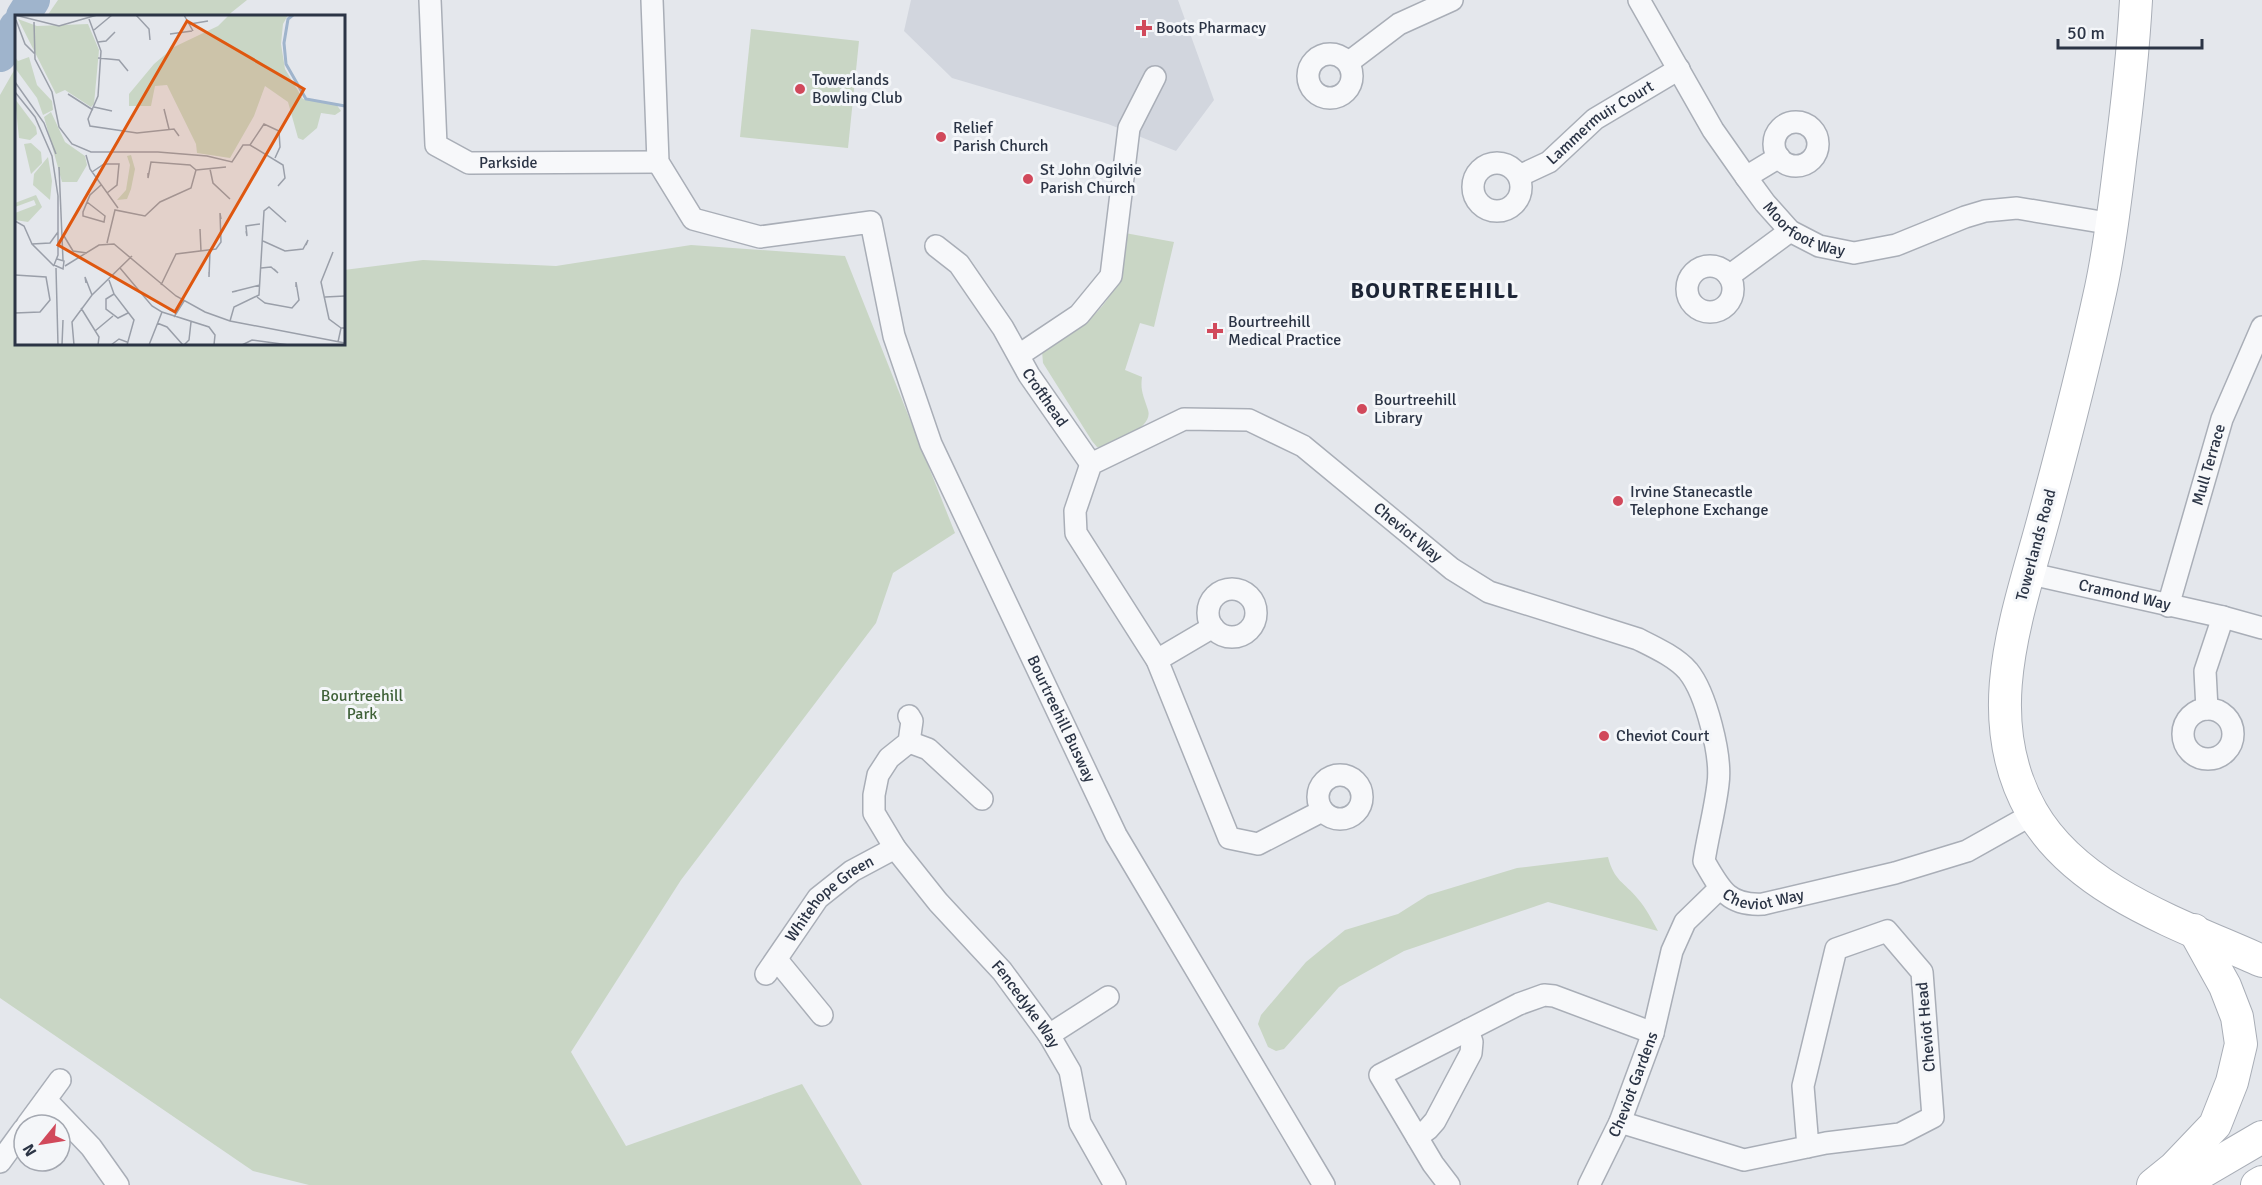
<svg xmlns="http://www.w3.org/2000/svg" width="2262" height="1185" viewBox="0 0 2262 1185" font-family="Signika,sans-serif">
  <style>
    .built { fill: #d2d6de }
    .green { fill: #c9d6c5 }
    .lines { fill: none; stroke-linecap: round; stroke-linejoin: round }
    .river { stroke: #9fb4cc; stroke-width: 34 }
    .street-casing { stroke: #a9aeb7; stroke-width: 24 }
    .secondary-casing { stroke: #a9aeb7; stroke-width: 34 }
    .street { stroke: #f7f8fa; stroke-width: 21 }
    .secondary { stroke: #fff; stroke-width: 32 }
    .poi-dot { fill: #d1495b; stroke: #f4f6f9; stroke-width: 2 }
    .labels { text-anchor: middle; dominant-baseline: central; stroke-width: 6; stroke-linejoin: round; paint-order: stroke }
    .poi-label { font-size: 16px; fill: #2b3445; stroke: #f4f6f9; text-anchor: start }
    .street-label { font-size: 16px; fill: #2b3445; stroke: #f4f6f9 }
    .park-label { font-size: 16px; fill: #3f6138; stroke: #f4f6f9 }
    .district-label { font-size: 22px; font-weight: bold; letter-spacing: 1.5px; fill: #1d2536; stroke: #f4f6f9 }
    .inset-river { fill: none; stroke: #9fb4cc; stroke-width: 3 }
    .inset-road { fill: none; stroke: #9a9fa9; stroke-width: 1.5 }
    .view { fill: #df570f; fill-opacity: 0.15; stroke: #df570f; stroke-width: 3 }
    .inset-edge { fill: none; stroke: #2b3445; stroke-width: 3 }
  </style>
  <rect width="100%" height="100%" fill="#e4e7ec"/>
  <polygon class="built" points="911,0 1178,0 1214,100 1176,151 1108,124 952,78 904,31"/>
  <g class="green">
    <polygon points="58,0 247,0 227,16 47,16"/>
    <polygon points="751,29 859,41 848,148 740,137"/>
    <polygon points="16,67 16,344 344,344 344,270 423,260 556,266 691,245 845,256 955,533 893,573 876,623 681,880 571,1052 626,1146 802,1084 862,1185 309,1185 253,1171 0,998 0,95"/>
    <path d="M1125,233L1174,242L1154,327L1140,323L1125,370L1142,377C1140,391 1144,397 1148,410C1154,428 1116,441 1103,447H1097L1092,441L1043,363L1042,351C1066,335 1097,320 1111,293C1120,276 1121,252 1125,233Z"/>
    <path d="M1608,857C1614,881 1624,882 1638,899C1646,908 1652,920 1658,931L1548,902L1404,951L1339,987L1284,1049L1276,1051L1268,1047L1258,1024L1261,1015L1306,962L1345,930L1398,914L1428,895L1517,868Z"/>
  </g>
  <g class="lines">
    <g class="river">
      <polyline points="23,16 33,0"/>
      <polyline points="0,55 16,27"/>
    </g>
    <defs>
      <g id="street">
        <path id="s1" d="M430,0L436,145L469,163L658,162"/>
        <path id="s2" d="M652,0L658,162L693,219L760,237L871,222L894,336L931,444L1116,835L1324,1185"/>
        <path id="s3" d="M1639,0L1713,130L1746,177L1765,203L1790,231L1819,246L1854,253L1896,245L1965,217L1985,211L2017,208L2113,224"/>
        <circle cx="1330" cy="76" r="22"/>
        <polyline points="1349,62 1399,24 1452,0"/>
        <circle cx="1796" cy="144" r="22"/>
        <circle cx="1497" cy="187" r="24"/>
        <path id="s4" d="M1519,176L1549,162L1595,119L1679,69"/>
        <polyline points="1746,177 1779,157"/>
        <path id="s5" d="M936,246L959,264L1003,328L1029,375L1091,464"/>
        <circle cx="1710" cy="289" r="23"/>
        <polyline points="1729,276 1790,231"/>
        <polyline points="1019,355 1079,315 1111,276 1129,128 1155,77"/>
        <path id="s6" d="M2027,573L2223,617L2262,628"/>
        <circle cx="1232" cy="613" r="24"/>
        <path id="s7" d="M2168,606L2222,419L2262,327"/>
        <polyline points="1157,660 1213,627"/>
        <polyline points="2207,709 2205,671 2223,617"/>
        <circle cx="2208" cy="734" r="25"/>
        <path id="s8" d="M909,716L912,721L909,742L889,758L878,775L874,795V813L895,848L938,902L1002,971L1049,1035L1070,1071L1080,1123L1115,1185"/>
        <polyline points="909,742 928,749 982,799"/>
        <circle cx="1340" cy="797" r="22"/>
        <path id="s9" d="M1322,811L1258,844L1229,838L1157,660L1076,533L1075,511L1091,464L1184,419L1249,420L1303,446L1452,569L1489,592L1638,639C1654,647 1676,657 1688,671C1706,693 1722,756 1718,784C1715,810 1708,835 1704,861C1720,889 1728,906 1763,904L1895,873L1967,851L2033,814"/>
        <polyline points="777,960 822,1015"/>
        <path id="s10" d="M766,974L818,898L852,871L895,848"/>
        <polyline points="1049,1035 1108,997"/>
        <polyline points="46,1100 91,1147 118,1185"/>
        <polyline points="1620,1122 1744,1160 1826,1143 1900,1134 1933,1117 1922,972 1887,931 1836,949 1803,1086 1808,1147"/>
        <polyline points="27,1125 60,1080"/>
        <polyline points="1417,1137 1428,1129 1435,1121 1471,1053 1472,1042 1468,1030"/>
        <polyline points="0,1162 24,1129"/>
        <polyline points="1449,1185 1433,1164 1380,1075 1519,1004 1544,995 1554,996 1653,1033"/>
        <path id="s11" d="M1589,1185L1620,1122L1653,1033L1672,951L1685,922L1720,888"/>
      </g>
      <g id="secondary">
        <path d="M2136,0C2133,54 2127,107 2120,161C2115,203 2110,246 2101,288C2085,362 2066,436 2046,510C2020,610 1976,714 2032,812C2078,892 2182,925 2262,961"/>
        <polyline points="2153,1185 2174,1168 2215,1125 2232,1082 2241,1044 2237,1017 2225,986 2194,930"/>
        <polyline points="2180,1185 2262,1137"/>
        <polyline points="2257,1185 2262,1182"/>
      </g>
    </defs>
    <use href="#street" class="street-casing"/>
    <use href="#secondary" class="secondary-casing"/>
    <use href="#street" class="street"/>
    <use href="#secondary" class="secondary"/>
  </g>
  <g class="poi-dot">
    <path d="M1141 19h6v6h6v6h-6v6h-6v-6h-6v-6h6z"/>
    <circle cx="800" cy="89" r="6"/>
    <circle cx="941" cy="137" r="6"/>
    <circle cx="1028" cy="179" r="6"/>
    <path d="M1212 322h6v6h6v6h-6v6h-6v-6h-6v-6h6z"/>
    <circle cx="1362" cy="409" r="6"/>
    <circle cx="1618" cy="501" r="6"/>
    <circle cx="1604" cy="736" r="6"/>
  </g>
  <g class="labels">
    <g class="poi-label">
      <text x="1156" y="28">Boots Pharmacy</text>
      <text x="812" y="80">Towerlands<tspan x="812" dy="18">Bowling Club</tspan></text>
      <text x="953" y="128">Relief<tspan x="953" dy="18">Parish Church</tspan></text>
      <text x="1040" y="170">St John Ogilvie<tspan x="1040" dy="18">Parish Church</tspan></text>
      <text x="1228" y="322">Bourtreehill<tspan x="1228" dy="18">Medical Practice</tspan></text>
      <text x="1374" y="400">Bourtreehill<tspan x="1374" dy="18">Library</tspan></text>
      <text x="1630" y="492">Irvine Stanecastle<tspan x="1630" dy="18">Telephone Exchange</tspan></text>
      <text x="1616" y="736">Cheviot Court</text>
    </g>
    <g class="street-label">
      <text stroke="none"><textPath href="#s4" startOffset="98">Lammermuir Court</textPath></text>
      <text stroke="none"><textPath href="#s1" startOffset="222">Parkside</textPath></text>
      <text stroke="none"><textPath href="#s3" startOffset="288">Moorfoot Way</textPath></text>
      <text stroke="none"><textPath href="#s5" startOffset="188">Crofthead</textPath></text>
      <text stroke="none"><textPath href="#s7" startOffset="147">Mull Terrace</textPath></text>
      <text stroke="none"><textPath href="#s9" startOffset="880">Cheviot Way</textPath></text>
      <text transform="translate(2036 545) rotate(-75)">Towerlands Road</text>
      <text stroke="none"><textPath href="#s6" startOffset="100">Cramond Way</textPath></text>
      <text stroke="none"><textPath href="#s2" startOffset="945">Bourtreehill Busway</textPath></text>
      <text stroke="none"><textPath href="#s9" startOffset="1473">Cheviot Way</textPath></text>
      <text stroke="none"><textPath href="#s10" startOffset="100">Whitehope Green</textPath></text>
      <text stroke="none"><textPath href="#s8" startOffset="356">Fencedyke Way</textPath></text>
      <text transform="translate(1926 1027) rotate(-95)">Cheviot Head</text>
      <text stroke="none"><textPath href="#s11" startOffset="110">Cheviot Gardens</textPath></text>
    </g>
    <g class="park-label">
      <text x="362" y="696">Bourtreehill<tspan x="362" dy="18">Park</tspan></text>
    </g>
    <g class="district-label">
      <text x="1435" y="290">BOURTREEHILL</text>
    </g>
  </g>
  <g transform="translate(15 15)">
    <rect width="330" height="330" fill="#e4e7ec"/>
    <path d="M214,0H273L268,9L266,29L270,54L288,84L321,89L326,96L320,100L306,98L302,113L288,125L283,123L273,87L250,71L239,101L215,143L182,138L181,129L152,70L140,71L136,91H114V79L139,49L159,32L203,11ZM3,4L22,11L73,9L84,35L79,89L76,92L50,75L41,79ZM0,42L3,46L14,42L22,70L37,86L38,95L28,100L22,83L0,53ZM0,84L21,112L22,119L15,125L4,123ZM36,97L50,127L70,141L72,150L62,167H47L29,102ZM16,128L26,137L27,148L16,159L9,129ZM116,140L120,154L116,174L112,184L102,185L111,175L115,150L112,141ZM33,142L37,166L35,185L18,170L19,159ZM21,180L27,192L13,207L0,205V198L21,190L19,185L0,192V188Z" fill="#c9d6c5"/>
    <path class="inset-river" d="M278,0L273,4L269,28L271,49L291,84L330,91"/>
    <path class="inset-road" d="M0,0L44,11L82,0M121,0L134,14L135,25M169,0L178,16M74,4L86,36L83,81L73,104L75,111L122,118L159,114L164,121M1,5L10,29L20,39M19,7L20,44L37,77L44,112L57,129L76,137H143L192,141L217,147L228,130H235L268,150L270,163L263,171M175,9L193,6M79,15L97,0M155,19L177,16M83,27L91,26L100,17M83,43L104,45L113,56M0,67L29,108L41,139M0,77L20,102L37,141L43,181V240L39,250L48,254L49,246L42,244M53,79L78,95M79,92L97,96M149,94L154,114M235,130L249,109L264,116L265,132L260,143M71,140L75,154L103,193M44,152L48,245M195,154L198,168L215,184M181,155L211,152M77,157L89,149H104L102,170L92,178M72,187L90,201L89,207L68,201V197L75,180L86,170M0,206L9,211L17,229L39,251M185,214L186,236M231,216L232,221L231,211L245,209M49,221L58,236L72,238M248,226L270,236L288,234L293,225L291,230M92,228L100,195L130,201L145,187L176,173L181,155L175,150L136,147L133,163V158M17,229L35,228L43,217M318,237L306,267L314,304L326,313M50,251L84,230L99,229L161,281L190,297L215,306L330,328M41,253L43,330M105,253L137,291L147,297L134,330M246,253L256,252L263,258L259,254M194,257V262L195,236M0,260L31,262L35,285L25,297L0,298M94,265L99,279L119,305L112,330M71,268L70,262L77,280M146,270L161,239L201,234L206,227L205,198L206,204M222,276L217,277L245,270M99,279L91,284V294L103,303L113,298M242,282L250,288L277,293L284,285L281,267V272M310,282L330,281M66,293L84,322L83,330M147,297L194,312L200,320L199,330M159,302L169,286M215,306L219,292L244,280L249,196L254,192L271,207M142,308L152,312L168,330M80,316L98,301M323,327L326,313H330M47,330L48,305M59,330L57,307L77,280L117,241M96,330L104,324L112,327M169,330L174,325L176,307M227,330L237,325L274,330"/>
    <path class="view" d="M172,6L289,74L160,297L43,230Z"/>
    <rect width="330" height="330" class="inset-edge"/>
  </g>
  <g transform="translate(42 1143) rotate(240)"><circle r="28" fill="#f4f6f9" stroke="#a4a8b1" stroke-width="1.5"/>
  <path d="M0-4.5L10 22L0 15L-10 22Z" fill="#d1495b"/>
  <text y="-9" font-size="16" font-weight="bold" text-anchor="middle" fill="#2b3445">N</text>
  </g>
  <path d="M2058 39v9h144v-9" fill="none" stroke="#2b3445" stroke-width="3"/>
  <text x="2067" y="39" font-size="18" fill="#2b3445" stroke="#f4f6f9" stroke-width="4.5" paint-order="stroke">50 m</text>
</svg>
